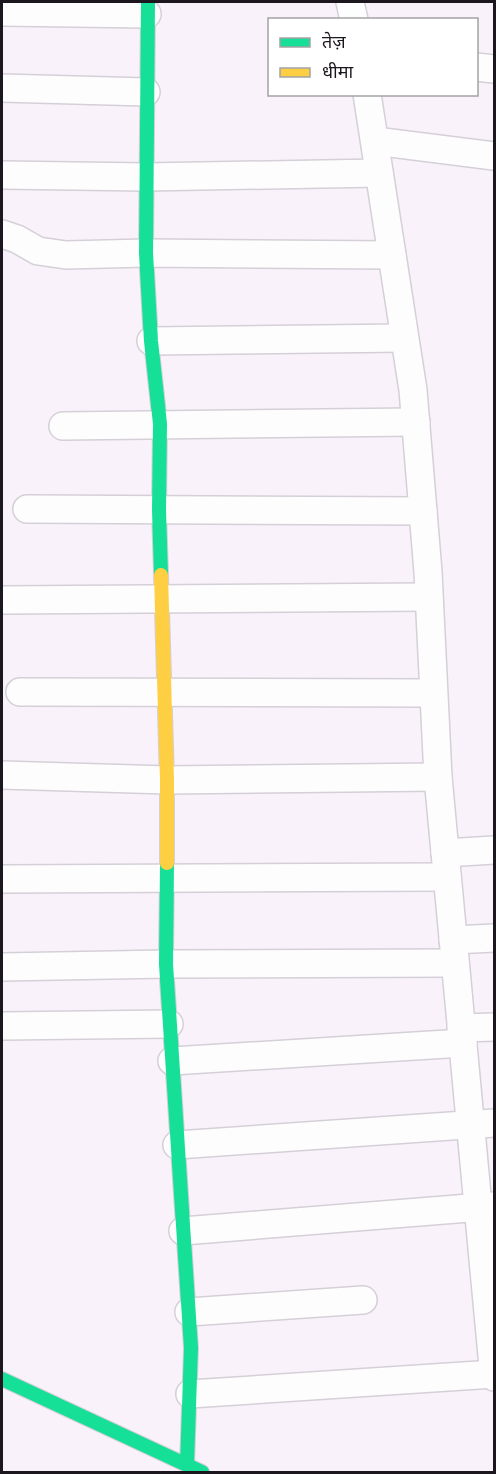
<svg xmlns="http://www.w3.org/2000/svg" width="496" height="1474" viewBox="0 0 496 1474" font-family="Montserrat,'Noto Sans Devanagari',sans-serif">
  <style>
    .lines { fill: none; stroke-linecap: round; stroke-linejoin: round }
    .street-casing { stroke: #d5cfd7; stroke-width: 30 }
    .fast-casing { stroke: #d5cfd7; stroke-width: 16 }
    .slow-casing { stroke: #d5cfd7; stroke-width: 16 }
    .street { stroke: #fefdfe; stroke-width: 27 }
    .fast { stroke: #16e098; stroke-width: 14 }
    .slow { stroke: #ffcf43; stroke-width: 14 }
  </style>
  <rect width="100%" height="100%" fill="#f9f2fa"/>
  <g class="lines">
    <defs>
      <g id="street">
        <polyline points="350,2 354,20"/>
        <polyline points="2,12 147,14"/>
        <polyline points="476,67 494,69"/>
        <polyline points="2,88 146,92"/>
        <polyline points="367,94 413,390 428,572 438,777 494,1377"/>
        <polyline points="375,141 494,156"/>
        <polyline points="2,175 146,177 379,173"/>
        <polyline points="2,234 17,239 38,251 66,255 146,253 392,255"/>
        <polyline points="151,341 404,338"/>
        <polyline points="63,426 416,422"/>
        <polyline points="27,509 423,511"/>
        <polyline points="4,600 429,597"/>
        <polyline points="20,692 433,693"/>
        <polyline points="2,775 167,780 438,777"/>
        <polyline points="445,853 494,850"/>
        <polyline points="2,879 447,877"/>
        <polyline points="453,940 494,938"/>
        <polyline points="2,967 166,964 455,963"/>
        <polyline points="2,1026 169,1024"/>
        <polyline points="461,1028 494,1027"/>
        <polyline points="172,1061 463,1043"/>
        <polyline points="177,1145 494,1123"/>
        <polyline points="183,1231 494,1206"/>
        <polyline points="189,1312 363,1300"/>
        <polyline points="190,1394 494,1374"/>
      </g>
      <g id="fast">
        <polyline points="148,2 146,253 151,341 160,424 159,510 161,575"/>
        <polyline points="167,863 166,964 191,1348 187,1465"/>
        <polyline points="2,1379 202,1472"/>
      </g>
      <polyline id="slow" points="161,575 167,780 167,863"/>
    </defs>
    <use href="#street" class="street-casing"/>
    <use href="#fast" class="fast-casing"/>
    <use href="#slow" class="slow-casing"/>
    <use href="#street" class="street"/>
    <use href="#fast" class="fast"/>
    <use href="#slow" class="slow"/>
  </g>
  <rect width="496" height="1474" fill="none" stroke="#1c161e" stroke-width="6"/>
  <rect x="268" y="18" width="210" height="78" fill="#ffffff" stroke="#a4a2a5" stroke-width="1.5"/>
  <rect x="280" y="38" width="30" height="9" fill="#16e098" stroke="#a4a2a5" stroke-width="1.5"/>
  <text x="322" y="48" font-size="18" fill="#1c161e">तेज़</text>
  <rect x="280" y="68" width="30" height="9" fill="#ffcf43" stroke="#a4a2a5" stroke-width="1.5"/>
  <text x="322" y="78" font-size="18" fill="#1c161e">धीमा</text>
</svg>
